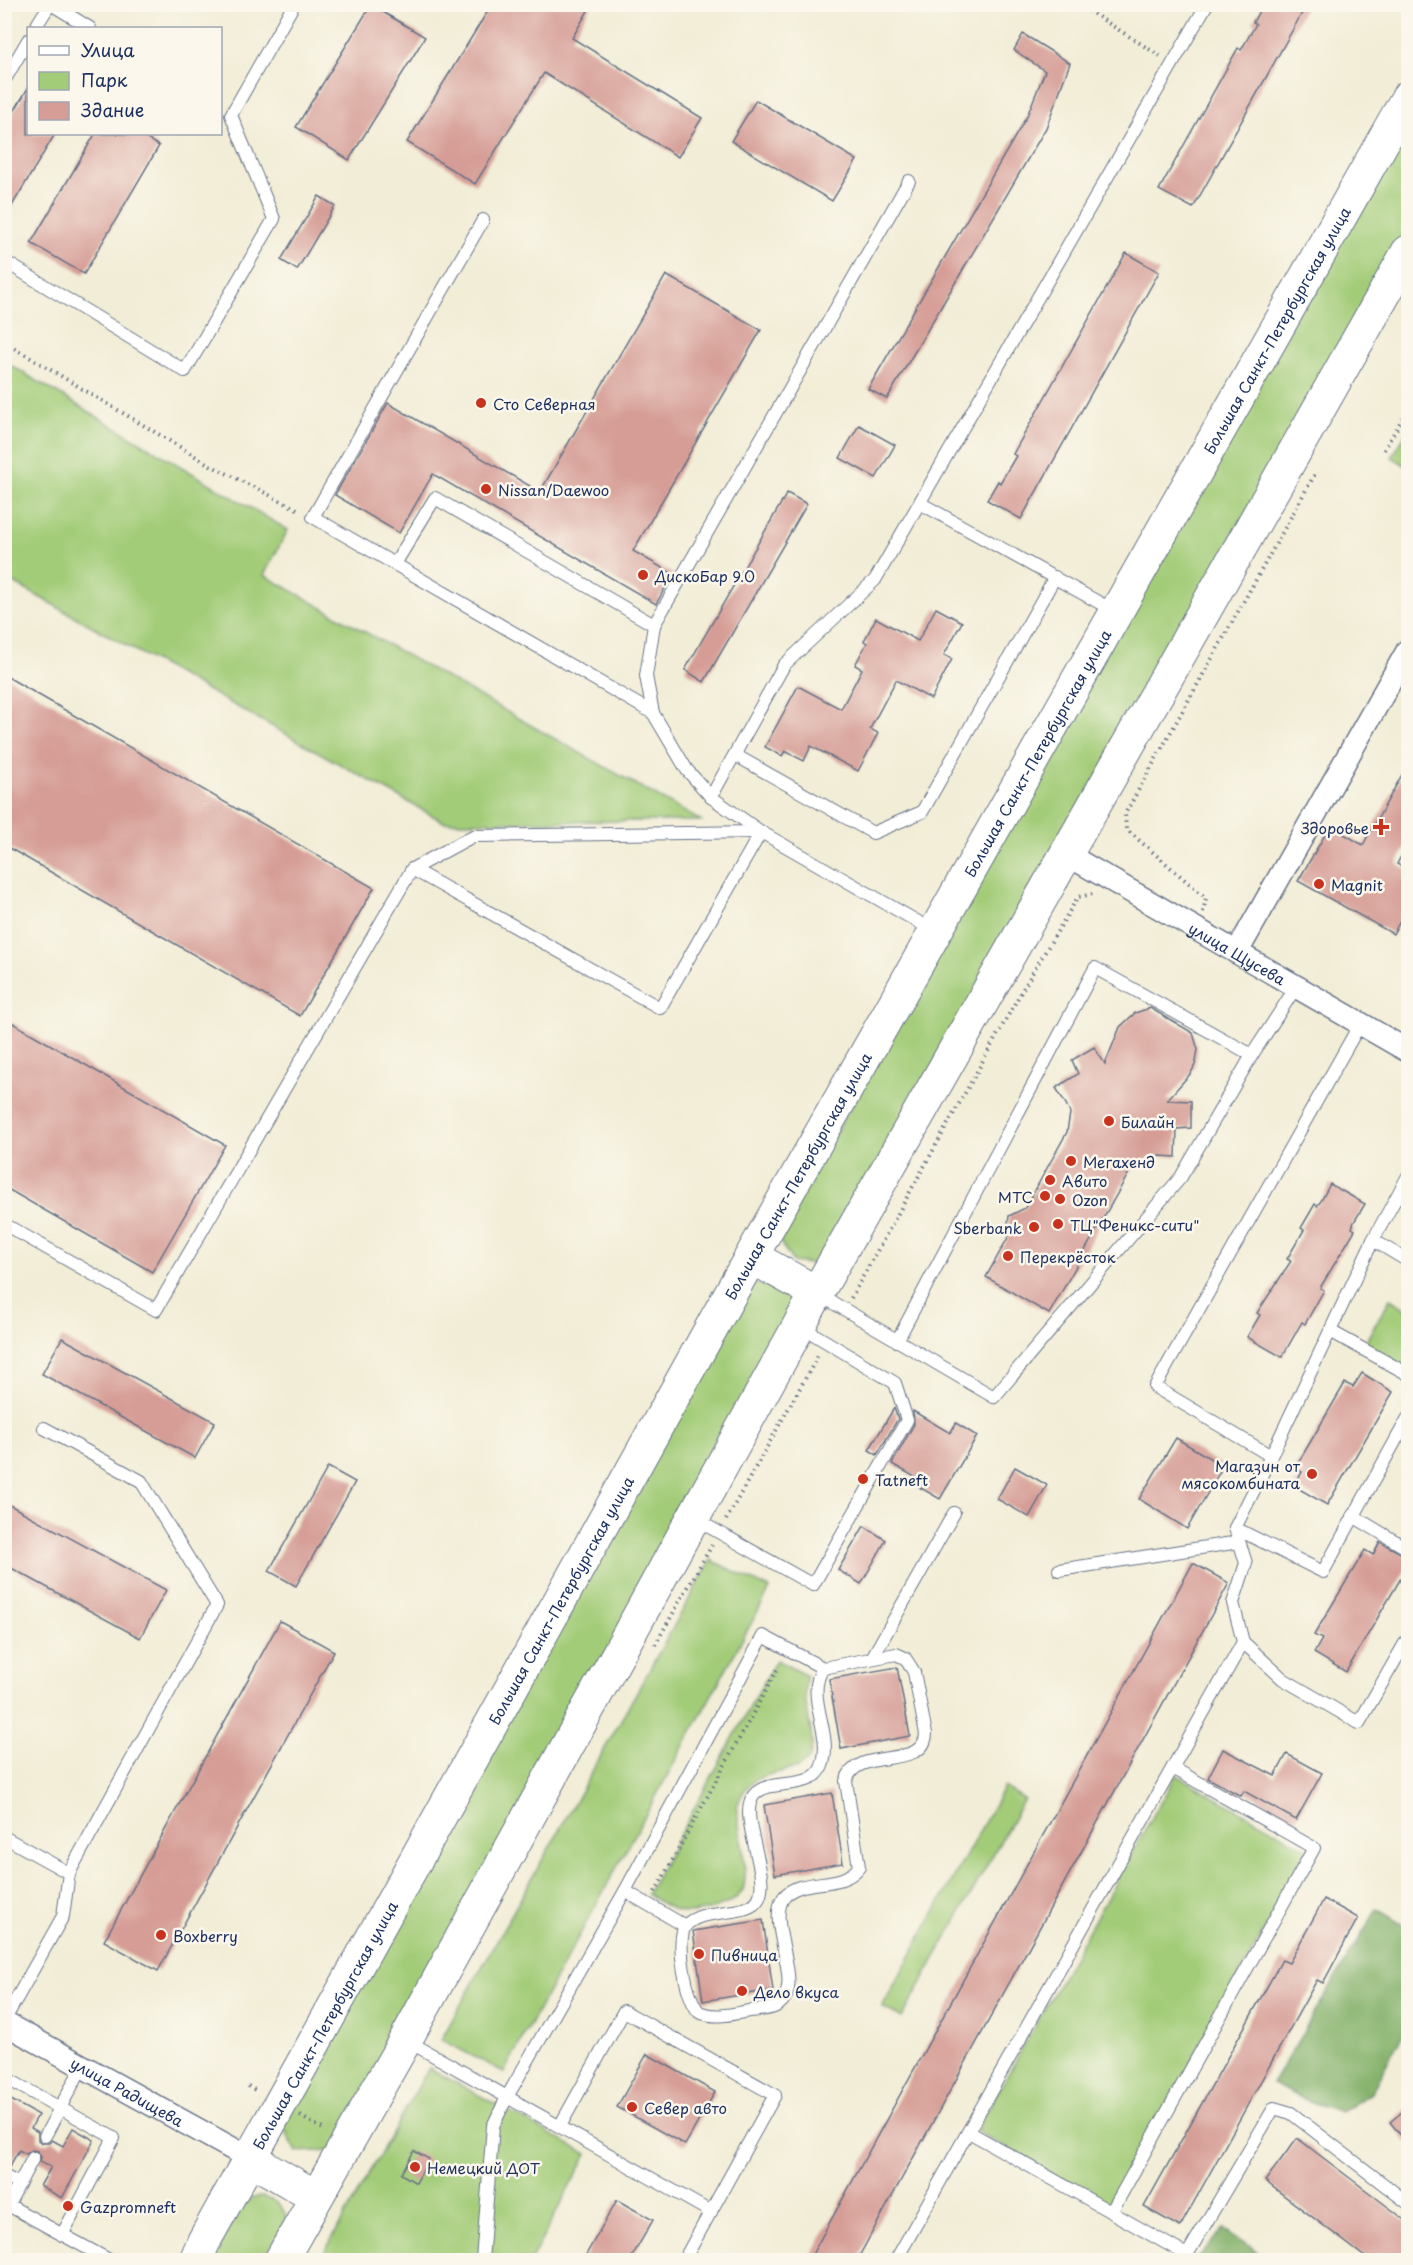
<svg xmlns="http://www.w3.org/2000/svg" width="1413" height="2265" viewBox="0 0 1413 2265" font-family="'Playpen Sans',sans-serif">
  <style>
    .green { fill: #a3cc78; stroke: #5f7e6b; stroke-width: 1.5 }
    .forest { fill: #82b068; stroke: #4e7063; stroke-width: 1.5 }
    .building { fill: #d59d95 }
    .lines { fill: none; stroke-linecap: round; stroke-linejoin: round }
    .lane-casing { stroke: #667288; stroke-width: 14 }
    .street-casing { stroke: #667288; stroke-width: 25 }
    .primary-casing { stroke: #667288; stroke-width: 35 }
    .path { stroke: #667288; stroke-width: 4; stroke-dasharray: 1.5 4.5; stroke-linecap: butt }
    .lane { stroke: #fff; stroke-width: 12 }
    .street { stroke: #fff; stroke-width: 22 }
    .primary { stroke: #fff; stroke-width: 33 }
    .poi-dot { fill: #c8321e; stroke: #fbf7ec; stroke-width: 2 }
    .labels { text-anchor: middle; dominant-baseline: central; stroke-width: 5; stroke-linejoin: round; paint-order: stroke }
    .street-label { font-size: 15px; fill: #1b2f5e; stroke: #fbf7ec }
    .poi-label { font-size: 15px; fill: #1b2f5e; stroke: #fbf7ec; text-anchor: start }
  </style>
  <rect width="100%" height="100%" fill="#fbf7ec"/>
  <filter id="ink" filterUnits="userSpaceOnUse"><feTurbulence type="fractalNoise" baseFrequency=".0167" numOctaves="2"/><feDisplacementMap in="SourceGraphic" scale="12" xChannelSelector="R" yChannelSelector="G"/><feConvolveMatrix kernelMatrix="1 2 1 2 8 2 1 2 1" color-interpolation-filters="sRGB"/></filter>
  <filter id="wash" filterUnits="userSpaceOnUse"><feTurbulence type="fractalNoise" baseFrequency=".008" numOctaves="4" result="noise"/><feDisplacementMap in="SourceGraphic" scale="24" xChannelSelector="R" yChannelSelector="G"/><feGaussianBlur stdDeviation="1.35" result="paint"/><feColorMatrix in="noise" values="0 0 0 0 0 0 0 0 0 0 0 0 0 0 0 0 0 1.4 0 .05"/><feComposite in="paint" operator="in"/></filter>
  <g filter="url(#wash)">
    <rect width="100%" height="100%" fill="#f2edd6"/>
    <g class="green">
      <polygon points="1392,143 1408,145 1408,233 1057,847 821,1265 793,1262 777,1237"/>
      <polygon points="5,362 288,530 264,575 701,821 444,822 5,578"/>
      <polygon points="1408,430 1408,467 1392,457"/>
      <polygon points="751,1283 781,1288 800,1311 333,2150 297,2152 281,2123"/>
      <polygon points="1390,1299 1408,1310 1408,1370 1364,1344"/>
      <polygon points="711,1560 770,1589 504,2072 441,2040"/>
      <path d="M776,1660L807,1676C799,1702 818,1734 810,1756C808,1762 802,1765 797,1768C768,1775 746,1775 737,1807C738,1829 748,1866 744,1886C740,1905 697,1916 680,1912C669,1909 657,1900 647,1894Z"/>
      <polygon points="1176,1775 1309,1850 1110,2207 976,2131"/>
      <polygon points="1004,1787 1024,1799 902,2018 882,2007"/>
      <polygon points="429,2068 587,2154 531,2260 320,2260"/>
      <path d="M263,2197C276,2201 282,2205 287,2218L270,2260H212L241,2206L251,2198Z"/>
    </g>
    <g class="forest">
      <polygon points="1377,1909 1408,1928 1408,2024 1371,2093 1341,2112 1306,2100 1272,2084"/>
      <polygon points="1223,2229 1270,2260 1196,2260"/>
    </g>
    <g id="blocks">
      <g class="building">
        <polygon points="492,4 592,4 572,38 702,118 678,157 544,73 475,184 407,142"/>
        <polygon points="1263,4 1307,4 1193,208 1159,190 1238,48 1241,50 1256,24 1253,22"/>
        <polygon points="371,5 425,37 349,160 296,127"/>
        <polygon points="1023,34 1070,63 1046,128 887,399 868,389 1027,116 1045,71 1014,50"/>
        <polygon points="28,88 28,134 55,134 4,219 4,128"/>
        <polygon points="756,100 857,160 832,201 731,141"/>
        <polygon points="95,134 139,134 159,146 84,274 31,243"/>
        <polygon points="319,196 335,206 297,270 281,260"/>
        <polygon points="1126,253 1159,272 1021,519 987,500 998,481 1000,483 1016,456 1013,454"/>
        <polygon points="666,275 761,330 633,551 673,574 656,604 433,474 399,533 335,495 388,403 540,492"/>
        <polygon points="859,425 895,445 876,478 840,458"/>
        <polygon points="787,493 807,504 704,682 685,670"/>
        <polygon points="936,608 962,622 944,655 952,659 931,699 896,680 870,729 878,733 858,771 811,746 804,761 785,751 782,756 765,747 798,686 841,709 862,669 855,665 867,643 864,641 876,618 918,641"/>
        <polygon points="4,675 374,888 300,1016 4,845"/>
        <polygon points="1408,764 1408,843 1397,864 1408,870 1408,906 1393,934 1298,881 1330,826 1363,845"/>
        <polygon points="1150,1008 1193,1033 1198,1050 1195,1065 1191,1073 1167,1100 1191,1101 1191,1128 1177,1129 1176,1157 1160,1156 1147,1159 1137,1164 1130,1171 1049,1314 986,1277 1011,1232 1008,1223 1009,1216 1025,1208 1067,1132 1070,1113 1066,1104 1056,1088 1078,1074 1072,1060 1094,1047 1105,1064 1120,1027 1135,1013"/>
        <polygon points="4,1018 225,1145 152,1272 4,1187"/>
        <polygon points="1330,1184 1365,1204 1354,1222 1352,1228 1355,1230 1320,1288 1324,1290 1305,1324 1302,1322 1282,1357 1247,1337 1260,1315 1257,1313 1291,1261 1287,1259 1304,1230 1301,1228 1315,1204 1317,1206 1321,1201"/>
        <polygon points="62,1338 215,1422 195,1458 42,1374"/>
        <polygon points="1362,1373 1393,1392 1327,1505 1294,1486 1302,1472 1295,1468 1345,1383 1353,1387"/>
        <polygon points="894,1408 898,1419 877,1455 869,1450"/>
        <polygon points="913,1411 950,1433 956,1423 977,1436 940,1499 919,1487 922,1481 892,1464 914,1424"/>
        <polygon points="1176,1438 1223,1466 1187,1529 1139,1499"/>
        <polygon points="328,1467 355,1482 296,1586 269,1571"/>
        <polygon points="1015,1467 1047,1485 1029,1517 997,1499"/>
        <polygon points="4,1502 166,1590 140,1638 4,1564"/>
        <polygon points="864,1526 886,1540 861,1584 838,1570"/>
        <polygon points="1380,1542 1408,1557 1408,1566 1346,1672 1314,1653 1322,1639 1314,1635 1365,1550 1373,1555"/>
        <polygon points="1193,1563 1229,1583 857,2260 809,2260"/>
        <polygon points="280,1621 334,1651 158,1971 104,1941"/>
        <polygon points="897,1667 910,1736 841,1749 829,1679"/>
        <polygon points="1223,1749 1275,1776 1287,1754 1322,1773 1296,1820 1244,1791 1241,1796 1208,1778"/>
        <polygon points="832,1793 843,1863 775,1875 764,1805"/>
        <polygon points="1324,1899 1358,1918 1323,1983 1317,1980 1180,2227 1144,2207 1282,1960 1289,1963"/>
        <polygon points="763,1920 773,1990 703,2001 693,1931"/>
        <polygon points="647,2054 715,2092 685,2145 617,2107"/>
        <polygon points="4,2096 38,2115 31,2128 38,2132 38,2140 42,2143 49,2143 52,2140 63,2146 73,2128 94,2140 62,2198 40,2186 51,2167 40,2162 41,2157 37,2151 32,2150 26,2154 19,2150 8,2169 4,2168"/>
        <polygon points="1408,2107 1408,2144 1390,2122"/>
        <polygon points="1297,2138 1408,2222 1408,2260 1369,2260 1265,2181"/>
        <polygon points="414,2151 429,2159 416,2183 401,2174"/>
        <polygon points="617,2200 653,2220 630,2260 583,2260"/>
      </g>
    </g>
  </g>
  <g filter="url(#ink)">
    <use href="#blocks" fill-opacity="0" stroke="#667288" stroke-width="1.5"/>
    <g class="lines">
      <defs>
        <g id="lane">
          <polyline points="51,4 90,28"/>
          <polyline points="35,28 50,4"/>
          <polyline points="4,81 28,40"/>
          <polyline points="483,220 313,517 653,713 687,770 711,797 761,832 934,931"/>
          <polyline points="4,261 185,371 274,219 231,115 294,4"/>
          <polyline points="920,503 1116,612"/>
          <polyline points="395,564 435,498 654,625"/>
          <polyline points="653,713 646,676 654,625 909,181"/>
          <polyline points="735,755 873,833 922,812 1055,577"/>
          <polyline points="711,797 784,665 875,580 1207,4"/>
          <polyline points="412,869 660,1008 761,832"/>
          <polyline points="4,1224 156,1310 412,869 473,836 761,832"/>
          <polyline points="1373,1240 1408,1261"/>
          <polyline points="818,1294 994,1397 1181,1177 1252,1055 1296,987"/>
          <polyline points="1330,1331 1408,1374"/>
          <polyline points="897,1341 1095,968 1252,1055"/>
          <polyline points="1271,1456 1373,1240 1408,1176"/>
          <polyline points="1353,1516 1408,1549"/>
          <polyline points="695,1519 813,1585 907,1420 895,1383 800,1326"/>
          <polyline points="1235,1528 1323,1572 1408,1418"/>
          <polyline points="1059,1570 1239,1542"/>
          <polyline points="1243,1642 1283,1679 1359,1723 1408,1638"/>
          <polyline points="872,1658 954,1513"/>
          <polyline points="4,1837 69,1873 217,1605 141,1481 44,1428"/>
          <path d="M625,1891L763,1636L823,1668L896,1654L905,1658L914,1672L926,1734C924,1771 857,1745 846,1781L859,1867C842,1891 800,1876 784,1897C764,1923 809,1988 776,2006C769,2010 757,2010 749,2011C733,2014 715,2019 699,2012C686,1998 676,1943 685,1926"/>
          <polyline points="4,2021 63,1916 69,1873"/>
          <polyline points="406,2040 711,2212"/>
          <polyline points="4,2077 60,2108 45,2136"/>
          <polyline points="560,2126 624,2011 775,2095 684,2260"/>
          <polyline points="969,2132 1111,2212 1122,2193 1314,1848 1173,1768"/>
          <polyline points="4,2176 19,2184 33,2158"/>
          <polyline points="19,2184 8,2205 109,2260"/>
          <polyline points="1111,2212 1187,2255 1274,2108 1291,2113 1408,2203"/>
          <polyline points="62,2235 114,2138 60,2108 82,2067"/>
          <path d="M482,2260L493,2126L507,2097L625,1891L685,1926C704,1906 743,1918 757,1901C774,1880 736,1815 754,1795C769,1777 813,1792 822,1766C834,1733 804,1697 823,1668"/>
          <polyline points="896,2260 1243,1642 1233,1603 1246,1563 1235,1528 1271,1456 1155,1387 1360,1024"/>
        </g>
        <g id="street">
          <path id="s1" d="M1066,854L1408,1051"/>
          <polyline points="1237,952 1408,650"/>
          <path id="s2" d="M4,2023L251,2159"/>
        </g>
        <g id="primary">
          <polyline points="752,1257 817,1293"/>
          <polyline points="251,2159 316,2197"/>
          <path id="s3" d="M196,2260L204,2241L738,1280L1408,97"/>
          <polyline points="281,2260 406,2039 817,1293 1408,252"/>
        </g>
      </defs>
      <use href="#lane" class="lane-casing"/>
      <use href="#street" class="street-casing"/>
      <use href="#primary" class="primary-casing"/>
      <g class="path">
        <polyline points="1078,4 1160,56"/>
        <polyline points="4,342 210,465 301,511"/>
        <polyline points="1384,450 1408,409"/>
        <polyline points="1203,912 1206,898 1126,829 1125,814 1315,474"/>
        <polyline points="851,1298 1024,987 1078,897 1093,894"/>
        <polyline points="726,1520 819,1354"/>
        <polyline points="655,1645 712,1545"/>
        <polyline points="655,1892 779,1666"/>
        <polyline points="248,2086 257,2091"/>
        <polyline points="300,2116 325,2130"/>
      </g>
      <use href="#lane" class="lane"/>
      <use href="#street" class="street"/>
      <use href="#primary" class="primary"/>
    </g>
  </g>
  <g class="poi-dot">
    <circle cx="481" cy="403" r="6"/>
    <circle cx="486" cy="489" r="6"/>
    <circle cx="643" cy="575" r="6"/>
    <path d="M1378 818h6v6h6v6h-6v6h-6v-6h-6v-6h6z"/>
    <circle cx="1319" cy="884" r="6"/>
    <circle cx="1109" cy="1121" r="6"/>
    <circle cx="1071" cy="1161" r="6"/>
    <circle cx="1050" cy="1180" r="6"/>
    <circle cx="1045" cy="1196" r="6"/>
    <circle cx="1060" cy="1199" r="6"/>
    <circle cx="1058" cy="1224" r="6"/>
    <circle cx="1034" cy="1227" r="6"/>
    <circle cx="1008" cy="1256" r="6"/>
    <circle cx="1312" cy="1474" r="6"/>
    <circle cx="863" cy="1479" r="6"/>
    <circle cx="161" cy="1935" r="6"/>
    <circle cx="699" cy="1954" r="6"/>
    <circle cx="742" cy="1991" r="6"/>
    <circle cx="632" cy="2107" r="6"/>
    <circle cx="415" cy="2167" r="6"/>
    <circle cx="68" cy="2206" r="6"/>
  </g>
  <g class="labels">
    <g class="street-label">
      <text stroke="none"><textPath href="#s3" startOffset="2212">Большая Санкт-Петербургская улица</textPath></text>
      <text stroke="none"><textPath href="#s3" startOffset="1726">Большая Санкт-Петербургская улица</textPath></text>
      <text stroke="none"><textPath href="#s1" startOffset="198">улица Щусева</textPath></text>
      <text stroke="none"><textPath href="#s3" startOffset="1240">Большая Санкт-Петербургская улица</textPath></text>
      <text stroke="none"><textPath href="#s3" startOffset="754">Большая Санкт-Петербургская улица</textPath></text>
      <text stroke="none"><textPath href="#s3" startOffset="268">Большая Санкт-Петербургская улица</textPath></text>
      <text stroke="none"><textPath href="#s2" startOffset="141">улица Радищева</textPath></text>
    </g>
    <g class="poi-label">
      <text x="493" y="403">Сто Северная</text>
      <text x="498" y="489">Nissan/Daewoo</text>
      <text x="655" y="575">ДискоБар 9.0</text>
      <text x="1369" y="827" text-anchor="end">Здоровье</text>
      <text x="1331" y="884">Magnit</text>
      <text x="1121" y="1121">Билайн</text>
      <text x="1083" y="1161">Мегахенд</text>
      <text x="1062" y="1180">Авито</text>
      <text x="1033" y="1196" text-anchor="end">МТС</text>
      <text x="1072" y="1199">Ozon</text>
      <text x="1070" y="1224">ТЦ"Феникс-сити"</text>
      <text x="1022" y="1227" text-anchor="end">Sberbank</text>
      <text x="1020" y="1256">Перекрёсток</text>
      <text x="1300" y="1465" text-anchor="end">Магазин от<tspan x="1300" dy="17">мясокомбината</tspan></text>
      <text x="875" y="1479">Tatneft</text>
      <text x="173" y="1935">Boxberry</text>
      <text x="711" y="1954">Пивница</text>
      <text x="754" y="1991">Дело вкуса</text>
      <text x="644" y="2107">Север авто</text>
      <text x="427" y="2167">Немецкий ДОТ</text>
      <text x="80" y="2206">Gazpromneft</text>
    </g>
  </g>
  <rect width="1413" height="2265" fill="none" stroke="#fbf7ec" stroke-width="24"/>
  <rect x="27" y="27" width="195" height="108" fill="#fbf7ec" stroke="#a1a7b3" stroke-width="1.5"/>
  <rect x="39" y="46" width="30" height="9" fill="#ffffff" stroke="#a1a7b3" stroke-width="1.5"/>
  <text x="81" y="57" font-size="18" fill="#1b2f5e">Улица</text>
  <rect x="39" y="72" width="30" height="18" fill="#a3cc78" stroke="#a1a7b3" stroke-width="1.5"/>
  <text x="81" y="87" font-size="18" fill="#1b2f5e">Парк</text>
  <rect x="39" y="102" width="30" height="18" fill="#d59d95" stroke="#a1a7b3" stroke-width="1.5"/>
  <text x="81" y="117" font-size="18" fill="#1b2f5e">Здание</text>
</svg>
